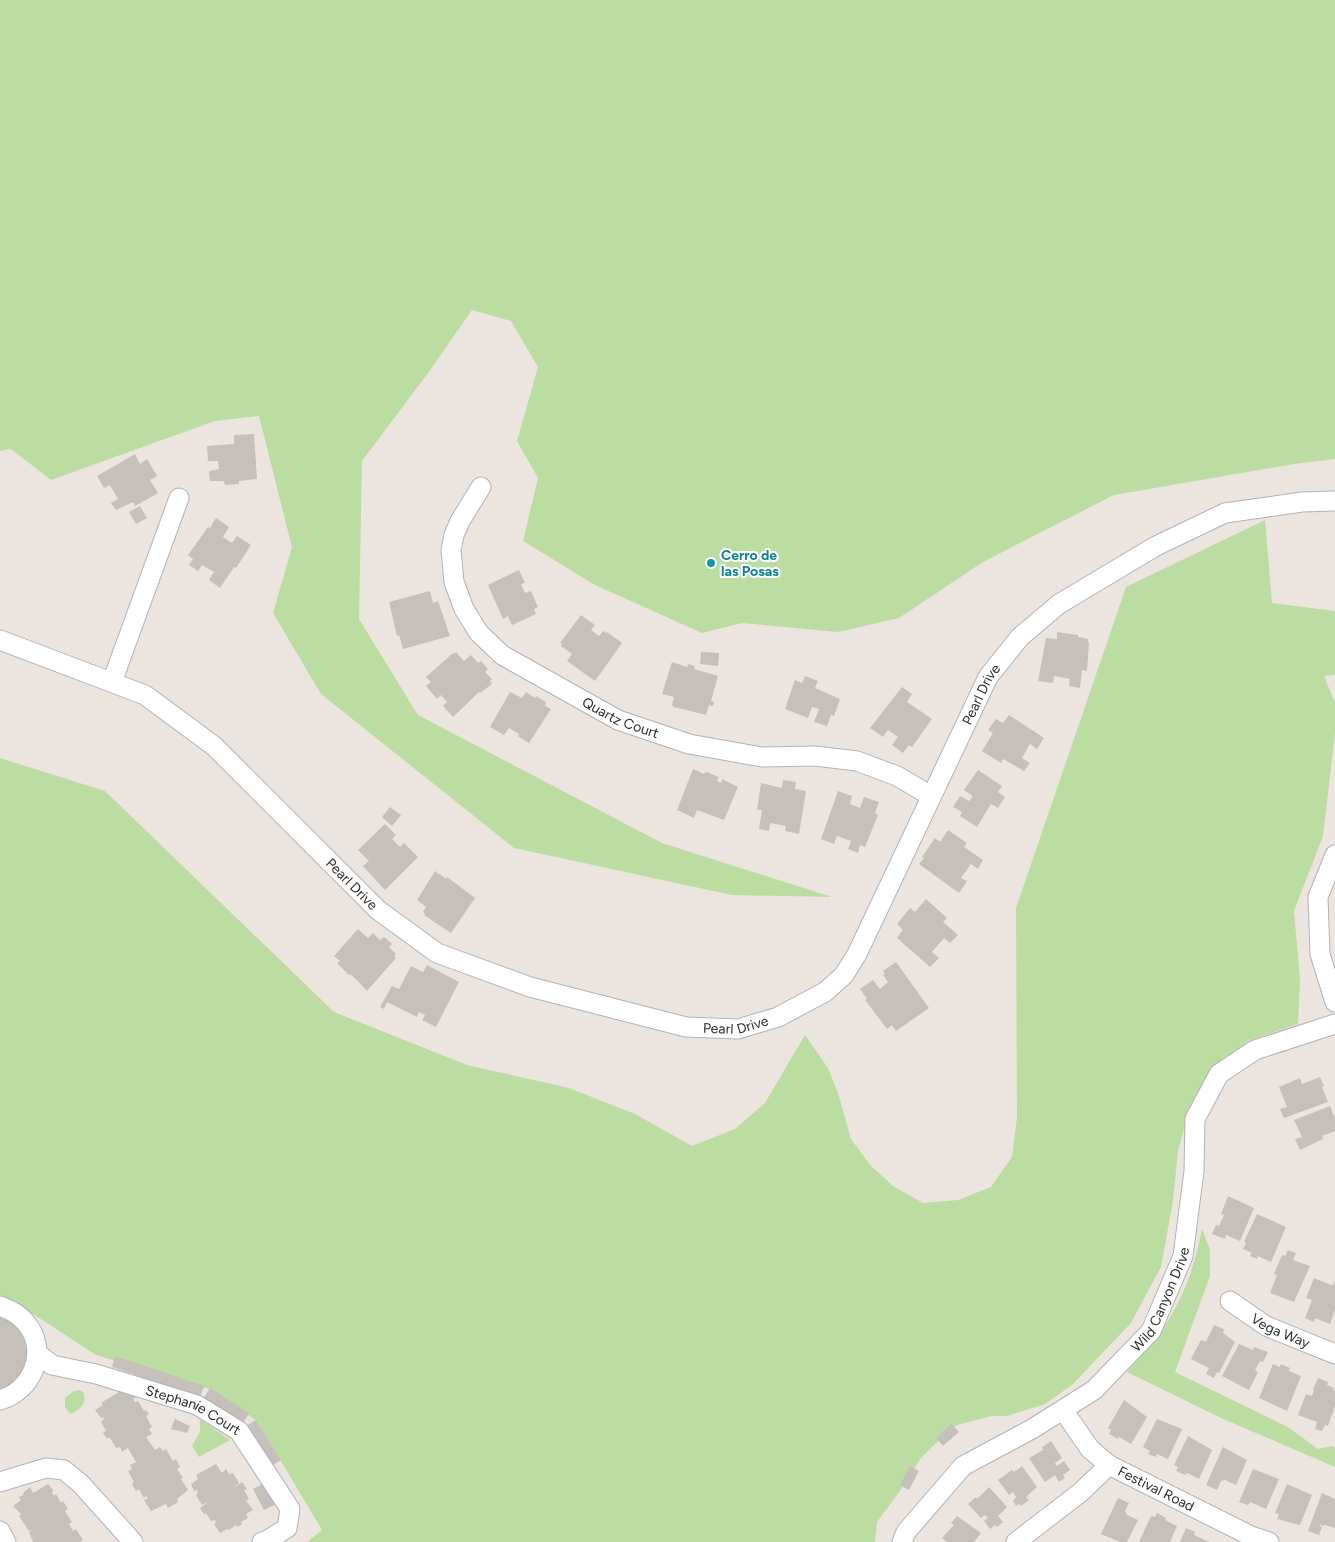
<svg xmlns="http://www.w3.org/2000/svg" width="1335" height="1542" viewBox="0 0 1335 1542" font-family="Figtree,sans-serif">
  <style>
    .green { fill: #bbdda1 }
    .building { fill: #c5c0ba }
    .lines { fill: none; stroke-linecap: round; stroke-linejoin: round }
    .minor-casing { stroke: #afb2ba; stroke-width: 21 }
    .minor { stroke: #fff; stroke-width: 19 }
    .culture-dot { fill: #0f9aa8; stroke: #fff; stroke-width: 2 }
    .labels { text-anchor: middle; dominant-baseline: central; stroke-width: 4; stroke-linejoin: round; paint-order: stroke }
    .culture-label { font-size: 14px; font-weight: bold; fill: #0d838f; stroke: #fff; text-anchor: start }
    .street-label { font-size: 14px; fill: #2b2b2b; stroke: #fff }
  </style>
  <rect width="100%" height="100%" fill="#ece5df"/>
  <g class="green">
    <polygon points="0,0 1335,0 1335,459 1294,464 1114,495 983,562 899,618 838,632 742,623 702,633 595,585 523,541 538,478 517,441 538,367 511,321 472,310 431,369 362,461 359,619 418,715 662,843 832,897 732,895 514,848 321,694 273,613 292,547 259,416 215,421 51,480 11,449 0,451"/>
    <polygon points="1265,520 1272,603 1335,611 1335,675 1324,676 1335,703 1335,733 1323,836 1294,911 1300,979 1298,1024 1248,1041 1211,1072 1188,1113 1178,1151 1173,1201 1161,1267 1131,1323 1072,1385 1045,1404 1007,1416 992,1416 957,1425 936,1443 921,1458 900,1491 877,1522 875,1542 307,1542 322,1530 257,1421 213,1390 96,1355 33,1314 0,1298 0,758 105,791 334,1012 467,1065 569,1088 635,1114 692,1146 735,1129 765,1103 805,1035 828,1068 838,1093 851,1139 870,1165 893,1186 923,1203 958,1200 991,1187 1012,1157 1017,1117 1016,908 1126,587"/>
    <path d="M1202,1229L1210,1250V1276L1175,1372L1288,1427L1318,1449L1332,1446L1335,1448V1467L1221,1418L1127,1372C1139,1358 1152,1345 1162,1330C1183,1300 1195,1265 1202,1229Z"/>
    <path d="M80,1390L83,1392C88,1403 80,1410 70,1414L65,1407V1398L74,1391Z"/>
    <polygon points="200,1419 230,1440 199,1457 192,1446 200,1432"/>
  </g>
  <g class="building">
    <polygon points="254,434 257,479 239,481 239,484 225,485 224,481 210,481 209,471 219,469 218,461 208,461 207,446 234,444 234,435"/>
    <polygon points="135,454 140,464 147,459 157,476 150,480 158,493 135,506 133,502 116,510 111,503 118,499 110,485 104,488 97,476"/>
    <polygon points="140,506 147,518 136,524 129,512"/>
    <polygon points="216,518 229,527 223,537 232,543 237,536 251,545 236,568 234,567 220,588 209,580 214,572 202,565 198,571 189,565 193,559 188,555 208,527 210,528"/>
    <polygon points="519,570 525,583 521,584 525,593 531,591 538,607 534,609 536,614 512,625 508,616 503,619 488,585"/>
    <polygon points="430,591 433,603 438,601 450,636 403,649 399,635 397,636 389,602"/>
    <polygon points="581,615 595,625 591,630 599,636 603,631 606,633 607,632 622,643 595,681 567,661 572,654 561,646 562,644 560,643"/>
    <polygon points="1057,632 1078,635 1078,637 1088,639 1088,642 1089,642 1087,671 1082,670 1080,688 1069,686 1070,679 1054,676 1053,683 1038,681 1046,638 1057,639"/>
    <polygon points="456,652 464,661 471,655 478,663 481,661 488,669 485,672 492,679 490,681 492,684 480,693 479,692 453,717 443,706 447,702 441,695 437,699 426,686 431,682 426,677 453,653 454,654"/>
    <polygon points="701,652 719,653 718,666 700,664"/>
    <polygon points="672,662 687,667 688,664 695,666 694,669 718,676 711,701 714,702 713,706 709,705 706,715 674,707 672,705 674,697 662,694"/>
    <polygon points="805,676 818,681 815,688 840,699 834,716 831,715 827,726 814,722 819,709 812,707 808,718 785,709 795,680 802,683"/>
    <polygon points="902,687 912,694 907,702 932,719 912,747 909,745 903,753 892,745 898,737 888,730 883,737 870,728"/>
    <polygon points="510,692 522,698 526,692 535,698 536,696 546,702 545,706 551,709 529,743 518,736 519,734 509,728 504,735 490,727"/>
    <polygon points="1009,715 1044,738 1037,749 1030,744 1022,758 1030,763 1024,771 1003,759 1001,763 982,751 993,733 988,730 996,719 1003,723"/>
    <polygon points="693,769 704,774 706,772 719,777 717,781 721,783 722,779 738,787 724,820 697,810 694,818 677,810"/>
    <polygon points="978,770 1002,786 998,792 1005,797 998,808 991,804 977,827 960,816 962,812 953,807 960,796 969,801 973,796 964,790"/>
    <polygon points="783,780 796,782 795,789 806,791 799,834 785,831 786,826 770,823 769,831 759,829 762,810 757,810 761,783 782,788"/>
    <polygon points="838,791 852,796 850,804 860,808 864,797 879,802 875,813 878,815 865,847 860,845 858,853 848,849 851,841 837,836 834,844 821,839"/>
    <polygon points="390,807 401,815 392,826 382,817"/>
    <polygon points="385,824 396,835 392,839 400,847 404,843 418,857 385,890 363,866 369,861 358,850"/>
    <polygon points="948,830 967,843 964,847 983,860 978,869 971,864 961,878 967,881 959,893 919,864 924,858 922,857 935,838 940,842"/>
    <polygon points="435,871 446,879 447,877 475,898 451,933 424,915 425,914 423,912 426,907 417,900"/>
    <polygon points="926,899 947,918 943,922 958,935 950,943 944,938 932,952 939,958 930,967 897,938 903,930 897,924 910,908 915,912"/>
    <polygon points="358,929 368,938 373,933 380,940 384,937 392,944 389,947 396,954 394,956 396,958 367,991 357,980 350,974 349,975 337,963 340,961 334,956"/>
    <polygon points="896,962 929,1008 896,1031 892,1025 887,1029 865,1000 867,999 860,989 873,980 880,989 888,982 883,975 885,974 883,971"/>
    <polygon points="427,965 459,982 436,1027 422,1020 425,1015 419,1012 417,1017 387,1002 384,1009 380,1007 392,986 399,989 411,966 423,972"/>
    <polygon points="1320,1077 1324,1086 1322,1087 1328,1102 1284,1118 1280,1109 1287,1107 1279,1087 1300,1078 1302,1084"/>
    <polygon points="1330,1106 1335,1119 1335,1131 1322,1136 1323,1139 1300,1150 1295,1139 1302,1137 1294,1120"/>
    <polygon points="1228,1196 1254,1208 1240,1241 1226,1235 1225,1239 1212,1234 1216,1225 1219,1226 1224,1215 1221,1214"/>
    <polygon points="1257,1214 1286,1227 1271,1262 1258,1256 1257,1259 1250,1256 1252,1253 1243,1249 1246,1243 1244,1242"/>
    <polygon points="1288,1250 1296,1253 1293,1260 1310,1266 1294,1302 1270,1293 1277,1275 1274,1274 1282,1255 1285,1256"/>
    <polygon points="1314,1278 1331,1285 1333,1285 1335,1281 1335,1310 1330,1324 1315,1318 1314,1322 1305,1318 1312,1300 1306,1298"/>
    <polygon points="0,1312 10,1316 32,1348 26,1375 0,1393"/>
    <polygon points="1214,1325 1224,1329 1223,1333 1235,1342 1219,1373 1217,1372 1214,1378 1206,1374 1209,1368 1191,1359 1201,1340 1206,1342"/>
    <polygon points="1239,1344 1253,1350 1254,1347 1268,1352 1263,1362 1260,1361 1255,1370 1258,1372 1249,1390 1222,1376"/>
    <polygon points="115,1356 204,1386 200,1397 112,1367"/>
    <polygon points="1273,1364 1280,1367 1281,1364 1290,1368 1289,1371 1301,1376 1287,1411 1259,1398"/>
    <polygon points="1318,1378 1328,1382 1327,1385 1334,1388 1333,1390 1335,1391 1335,1406 1328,1426 1325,1425 1322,1431 1315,1429 1317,1422 1298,1415 1306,1394 1312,1396 1314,1390 1313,1389"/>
    <polygon points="210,1388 249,1413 243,1423 203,1399"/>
    <polygon points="131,1389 136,1397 133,1399 135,1402 138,1401 144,1411 146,1410 149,1414 146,1416 152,1427 149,1429 152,1434 146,1437 155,1450 160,1447 163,1451 166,1449 173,1461 176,1459 180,1467 177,1469 183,1478 181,1479 188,1490 177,1499 178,1502 168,1508 166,1504 151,1511 144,1500 148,1498 146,1496 144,1498 139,1489 136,1491 132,1484 134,1482 128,1471 132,1469 130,1465 136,1462 128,1448 122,1452 120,1447 116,1448 110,1438 106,1438 103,1432 106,1431 101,1422 104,1419 103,1417 101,1418 95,1410 103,1405 101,1403 122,1390 124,1393"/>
    <polygon points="1124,1400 1147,1417 1131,1444 1119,1437 1118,1439 1109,1434 1111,1430 1108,1428"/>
    <polygon points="175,1419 190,1426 187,1433 171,1429"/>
    <polygon points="1157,1419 1182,1429 1168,1459 1157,1454 1156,1457 1148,1454 1150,1451 1143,1447"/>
    <polygon points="256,1420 281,1460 270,1467 246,1426"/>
    <polygon points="951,1424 959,1432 943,1446 936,1438"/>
    <polygon points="1188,1436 1212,1450 1199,1479 1187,1473 1185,1475 1176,1471 1178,1467 1174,1465"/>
    <polygon points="1051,1441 1062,1458 1055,1463 1057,1466 1064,1461 1070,1470 1063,1475 1065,1478 1059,1482 1055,1475 1045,1482 1029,1458 1043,1450 1042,1447"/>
    <polygon points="1223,1447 1247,1460 1236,1485 1225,1480 1221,1481 1217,1490 1206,1485"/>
    <polygon points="216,1464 222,1473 226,1469 229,1474 233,1473 239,1483 233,1488 242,1482 247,1489 244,1490 249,1499 246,1501 253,1510 246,1514 248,1518 241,1522 242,1524 238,1527 236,1525 229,1530 227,1529 220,1533 214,1524 216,1523 215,1520 211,1521 206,1513 204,1514 200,1508 208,1502 202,1505 196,1495 198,1493 197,1490 194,1491 191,1484 198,1479 196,1475"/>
    <polygon points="910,1466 919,1471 909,1490 900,1485"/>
    <polygon points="1022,1466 1037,1487 1026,1497 1029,1500 1021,1506 1019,1504 1016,1506 1013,1501 1016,1497 1013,1492 1009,1495 998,1480 1012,1470 1014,1472"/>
    <polygon points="1253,1469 1279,1479 1266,1509 1250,1502 1248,1505 1239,1502"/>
    <polygon points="48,1484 53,1490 52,1493 54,1496 56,1494 61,1503 63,1501 68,1509 65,1511 72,1522 69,1524 73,1531 76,1529 83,1540 80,1542 33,1542 29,1532 35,1529 29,1531 19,1516 21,1514 13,1506 21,1500 19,1497 23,1495 24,1492 30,1487 33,1493"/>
    <polygon points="263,1484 275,1505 264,1510 253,1489"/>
    <polygon points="1287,1484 1312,1495 1300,1525 1277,1519 1279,1514 1275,1513"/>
    <polygon points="989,1487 1007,1507 998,1516 1003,1522 997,1527 995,1525 990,1529 984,1521 988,1518 985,1515 981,1518 968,1504 976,1497 977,1499"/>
    <polygon points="1322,1493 1335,1499 1335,1528 1325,1525 1322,1526 1321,1524 1320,1526 1322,1527 1319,1535 1308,1531"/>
    <polygon points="1118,1498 1129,1503 1125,1511 1127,1515 1138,1520 1127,1542 1120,1542 1101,1534"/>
    <polygon points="1157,1513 1166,1518 1165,1520 1177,1526 1170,1542 1139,1542 1151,1516 1155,1517"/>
    <polygon points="957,1516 981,1533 974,1542 947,1542 942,1538 954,1525 951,1523"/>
    <polygon points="1186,1528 1195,1532 1194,1535 1210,1542 1180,1542"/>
  </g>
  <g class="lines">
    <defs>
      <g id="minor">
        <path id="s1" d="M481,487L460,521L454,535L451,550L454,582L464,609L479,633L502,655L618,720L689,744L762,757L815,756L857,761L897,776L931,796"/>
        <path id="s2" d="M0,640L145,695L214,746L378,910L437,953L530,987L686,1027L738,1029L778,1017L825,992L844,975L857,954L988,677L1020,637L1059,604L1156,546L1225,513L1302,502L1335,501"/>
        <polyline points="112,682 179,498"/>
        <polyline points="1335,855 1318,897 1320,954 1335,1002"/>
        <path id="s3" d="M1230,1301L1266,1326L1335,1354"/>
        <path d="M0,1306C10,1310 19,1314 26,1323C49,1350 33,1391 0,1400"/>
        <path id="s4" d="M37,1353L52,1365L96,1374L197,1405L239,1431L290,1509L287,1528L266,1541L262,1542"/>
        <path id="s5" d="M1063,1410L1090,1449L1109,1465L1251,1536L1269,1542"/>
        <polyline points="0,1482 46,1468 64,1470 81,1484 133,1542"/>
        <polyline points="0,1531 6,1542"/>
        <path id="s6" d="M902,1542L906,1532L963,1466L1032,1429L1094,1390L1151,1331L1183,1256L1194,1171L1195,1119L1219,1074L1255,1050L1335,1024"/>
        <polyline points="1016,1542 1081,1492 1109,1465"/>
      </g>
    </defs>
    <use href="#minor" class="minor-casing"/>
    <use href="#minor" class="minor"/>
  </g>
  <circle class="culture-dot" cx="711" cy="563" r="5"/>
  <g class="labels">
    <g class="culture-label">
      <text x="721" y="555">Cerro de<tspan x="721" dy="16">las Posas</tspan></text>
    </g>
    <g class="street-label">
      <text stroke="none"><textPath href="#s2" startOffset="1291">Pearl Drive</textPath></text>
      <text stroke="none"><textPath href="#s1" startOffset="326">Quartz Court</textPath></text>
      <text stroke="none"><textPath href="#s2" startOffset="436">Pearl Drive</textPath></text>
      <text stroke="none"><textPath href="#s2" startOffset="856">Pearl Drive</textPath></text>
      <text stroke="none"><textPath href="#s6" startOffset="364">Wild Canyon Drive</textPath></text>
      <text stroke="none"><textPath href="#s3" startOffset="59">Vega Way</textPath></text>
      <text stroke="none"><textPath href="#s4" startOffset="168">Stephanie Court</textPath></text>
      <text stroke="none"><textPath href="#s5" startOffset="125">Festival Road</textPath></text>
    </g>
  </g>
</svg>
